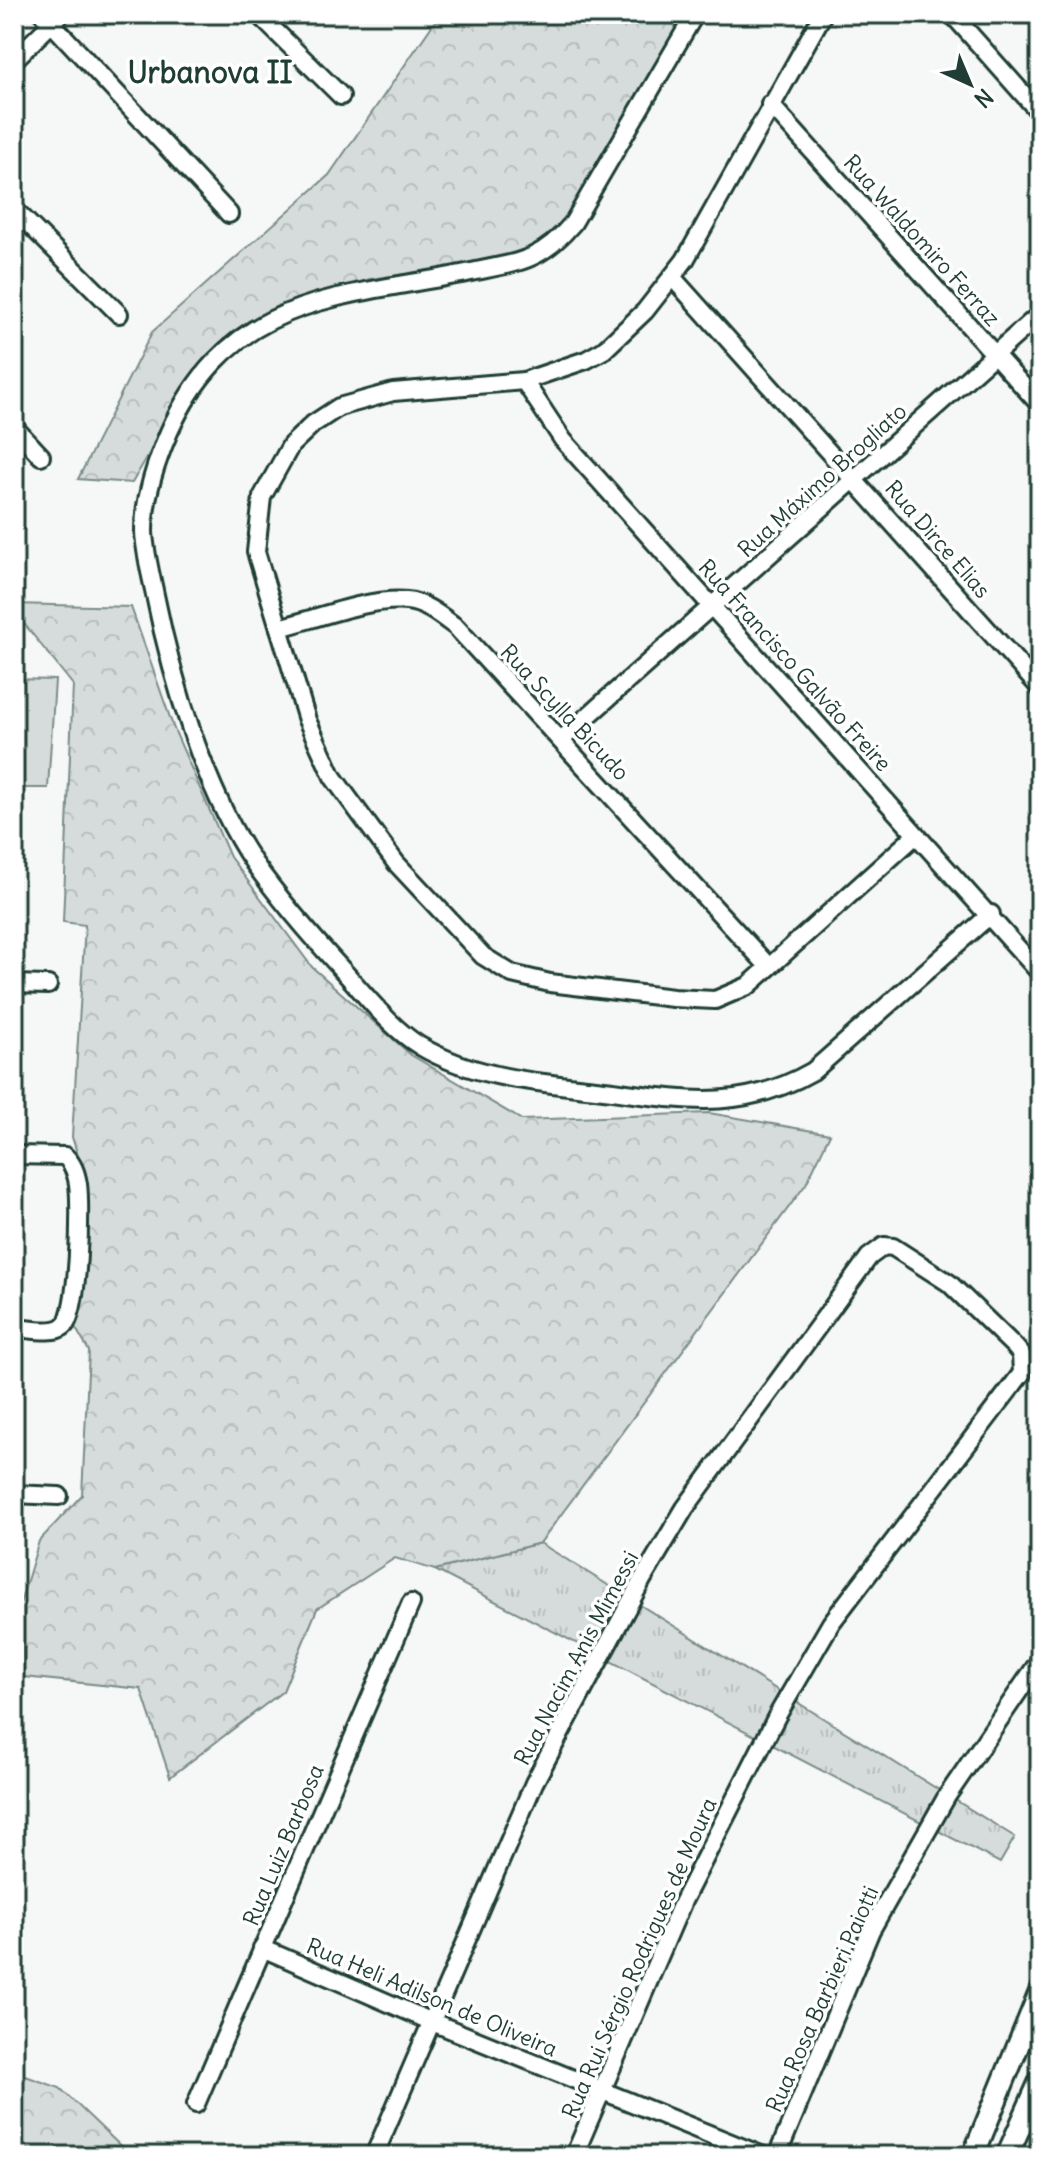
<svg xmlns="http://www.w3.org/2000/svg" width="1054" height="2170" viewBox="0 0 1054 2170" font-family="Delius,sans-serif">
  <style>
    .grass { fill: url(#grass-tufts); stroke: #7a8c88; stroke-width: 2 }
    .forest { fill: url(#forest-crowns); stroke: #7a8c88; stroke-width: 2 }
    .pitch { fill: #d6dcdb; stroke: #7a8c88; stroke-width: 2 }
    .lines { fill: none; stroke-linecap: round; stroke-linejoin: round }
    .minor-casing { stroke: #1f3d34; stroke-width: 22 }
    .tertiary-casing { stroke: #1f3d34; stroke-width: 26 }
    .minor { stroke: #fff; stroke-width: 16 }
    .tertiary { stroke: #fff; stroke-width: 20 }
    .labels { text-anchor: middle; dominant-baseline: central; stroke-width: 7; stroke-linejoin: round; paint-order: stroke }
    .street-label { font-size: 22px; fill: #1f3d34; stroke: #fff }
    .district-label { font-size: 30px; font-weight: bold; fill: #1f3d34; stroke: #fff }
  </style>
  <defs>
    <pattern id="grass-tufts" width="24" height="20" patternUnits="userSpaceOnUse" patternTransform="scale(2)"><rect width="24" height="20" fill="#d6dcdb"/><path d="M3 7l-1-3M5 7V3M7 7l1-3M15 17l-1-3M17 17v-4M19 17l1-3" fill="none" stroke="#b7bebd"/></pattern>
    <pattern id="forest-crowns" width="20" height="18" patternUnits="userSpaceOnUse" patternTransform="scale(2)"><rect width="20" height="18" fill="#d6dcdb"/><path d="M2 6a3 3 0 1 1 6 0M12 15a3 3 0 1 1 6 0" fill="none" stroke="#b7bebd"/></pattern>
  </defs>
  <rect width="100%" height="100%" fill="#f6f7f7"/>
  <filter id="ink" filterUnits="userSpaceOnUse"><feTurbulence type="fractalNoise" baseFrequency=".0125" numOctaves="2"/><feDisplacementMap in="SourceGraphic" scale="16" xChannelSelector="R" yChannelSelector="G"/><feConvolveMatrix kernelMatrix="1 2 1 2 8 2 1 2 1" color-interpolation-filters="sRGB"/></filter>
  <g filter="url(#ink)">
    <polygon class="grass" points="540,1543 1015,1837 1000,1863 435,1570"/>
    <g class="forest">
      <polygon points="440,14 685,14 553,238 512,259 370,279 272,311 193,378 132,483 78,479 152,332 329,175"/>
      <polygon points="14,604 131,607 174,729 230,857 312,967 411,1055 522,1120 709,1113 830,1134 806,1184 540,1543 435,1570 395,1558 317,1609 283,1691 170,1777 141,1689 24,1677 19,1607 39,1541 82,1495 89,1351 75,1327 82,1168 72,1137 85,925 63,922 73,685 14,611"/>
      <polygon points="14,2072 60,2088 131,2156 14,2156"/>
    </g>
    <polygon class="pitch" points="14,679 55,680 48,788 14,788"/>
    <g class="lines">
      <defs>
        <g id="minor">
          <polyline points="43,14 229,214"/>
          <polyline points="258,14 341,96"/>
          <path d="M695,14L573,223C542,260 521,262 476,271C346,299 233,290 169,432C156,462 144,499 144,532C145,553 151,575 155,595C172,680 205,791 254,863C282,903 313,938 346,974C368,998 391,1028 420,1046C481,1082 552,1083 620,1092C693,1102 747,1109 813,1071L991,914"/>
          <polyline points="823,14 685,260 645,311 604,350 586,360 524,381 393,392 339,407 313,424 291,445 262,497 256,552 307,720 333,777 396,863 483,956 512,974 550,983 673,998 715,1000 748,986 916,835"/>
          <polyline points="952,14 1040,113"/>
          <polyline points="14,60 61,14"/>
          <polyline points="770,104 1040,405"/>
          <polyline points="14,209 119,314"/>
          <polyline points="673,278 1040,688"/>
          <polyline points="524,381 563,440 1040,973"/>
          <polyline points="14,427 41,456"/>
          <path d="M279,628C315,619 371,597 407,601C426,603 441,616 456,627L769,967"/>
          <polyline points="561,740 1040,314"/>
          <polyline points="14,984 48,985"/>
          <path d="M14,1155L65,1156C73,1164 76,1172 78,1184C81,1206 79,1313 64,1326C54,1335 26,1328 14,1328"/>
          <polyline points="14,1494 59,1496"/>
          <polyline points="262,1948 430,2021 763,2156"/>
          <polyline points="196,2104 411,1603"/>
          <polyline points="374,2156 534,1783 642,1580 685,1508 869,1257 884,1246 893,1247 949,1283 1015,1347 1021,1354 1022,1373 831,1623 777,1716 683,1901 574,2156"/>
          <polyline points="777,2156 871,1930 947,1796 1040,1660"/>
        </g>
        <g id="tertiary">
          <polyline points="973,2156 1040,1992"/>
          <polyline points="1007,2156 1040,2081"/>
        </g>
      </defs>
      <use href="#minor" class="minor-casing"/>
      <use href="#tertiary" class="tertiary-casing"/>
      <use href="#minor" class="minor"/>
      <use href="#tertiary" class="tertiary"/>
    </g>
  </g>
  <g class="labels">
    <g class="street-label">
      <text transform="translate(922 240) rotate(48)">Rua Waldomiro Ferraz</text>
      <text transform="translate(822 480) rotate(-42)">Rua Máximo Brogliato</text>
      <text transform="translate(938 539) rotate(49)">Rua Dirce Elias</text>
      <text transform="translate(795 665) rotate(48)">Rua Francisco Galvão Freire</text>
      <text transform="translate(565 712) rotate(47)">Rua Scylla Bicudo</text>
      <text transform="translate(576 1658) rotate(-62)">Rua Nacim Anis Mimessi</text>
      <text transform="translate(283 1845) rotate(-67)">Rua Luiz Barbosa</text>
      <text transform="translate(639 1958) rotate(-66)">Rua Rui Sérgio Rodrigues de Moura</text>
      <text transform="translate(432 1997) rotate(23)">Rua Heli Adilson de Oliveira</text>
      <text transform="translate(822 1999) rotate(-66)">Rua Rosa Barbieri Paiotti</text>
    </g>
    <g class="district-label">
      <text x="210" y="72">Urbanova II</text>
    </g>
  </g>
  <rect width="1054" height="2170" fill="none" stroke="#fff" stroke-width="48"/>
  <rect x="24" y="24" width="1006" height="2122" fill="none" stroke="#1f3d34" stroke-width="3" filter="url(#ink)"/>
  <g transform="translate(970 84) rotate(136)" stroke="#ffffff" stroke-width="6" paint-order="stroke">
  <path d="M0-6L14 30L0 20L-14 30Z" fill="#1f3d34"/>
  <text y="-12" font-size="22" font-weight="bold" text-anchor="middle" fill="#1f3d34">N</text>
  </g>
</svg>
